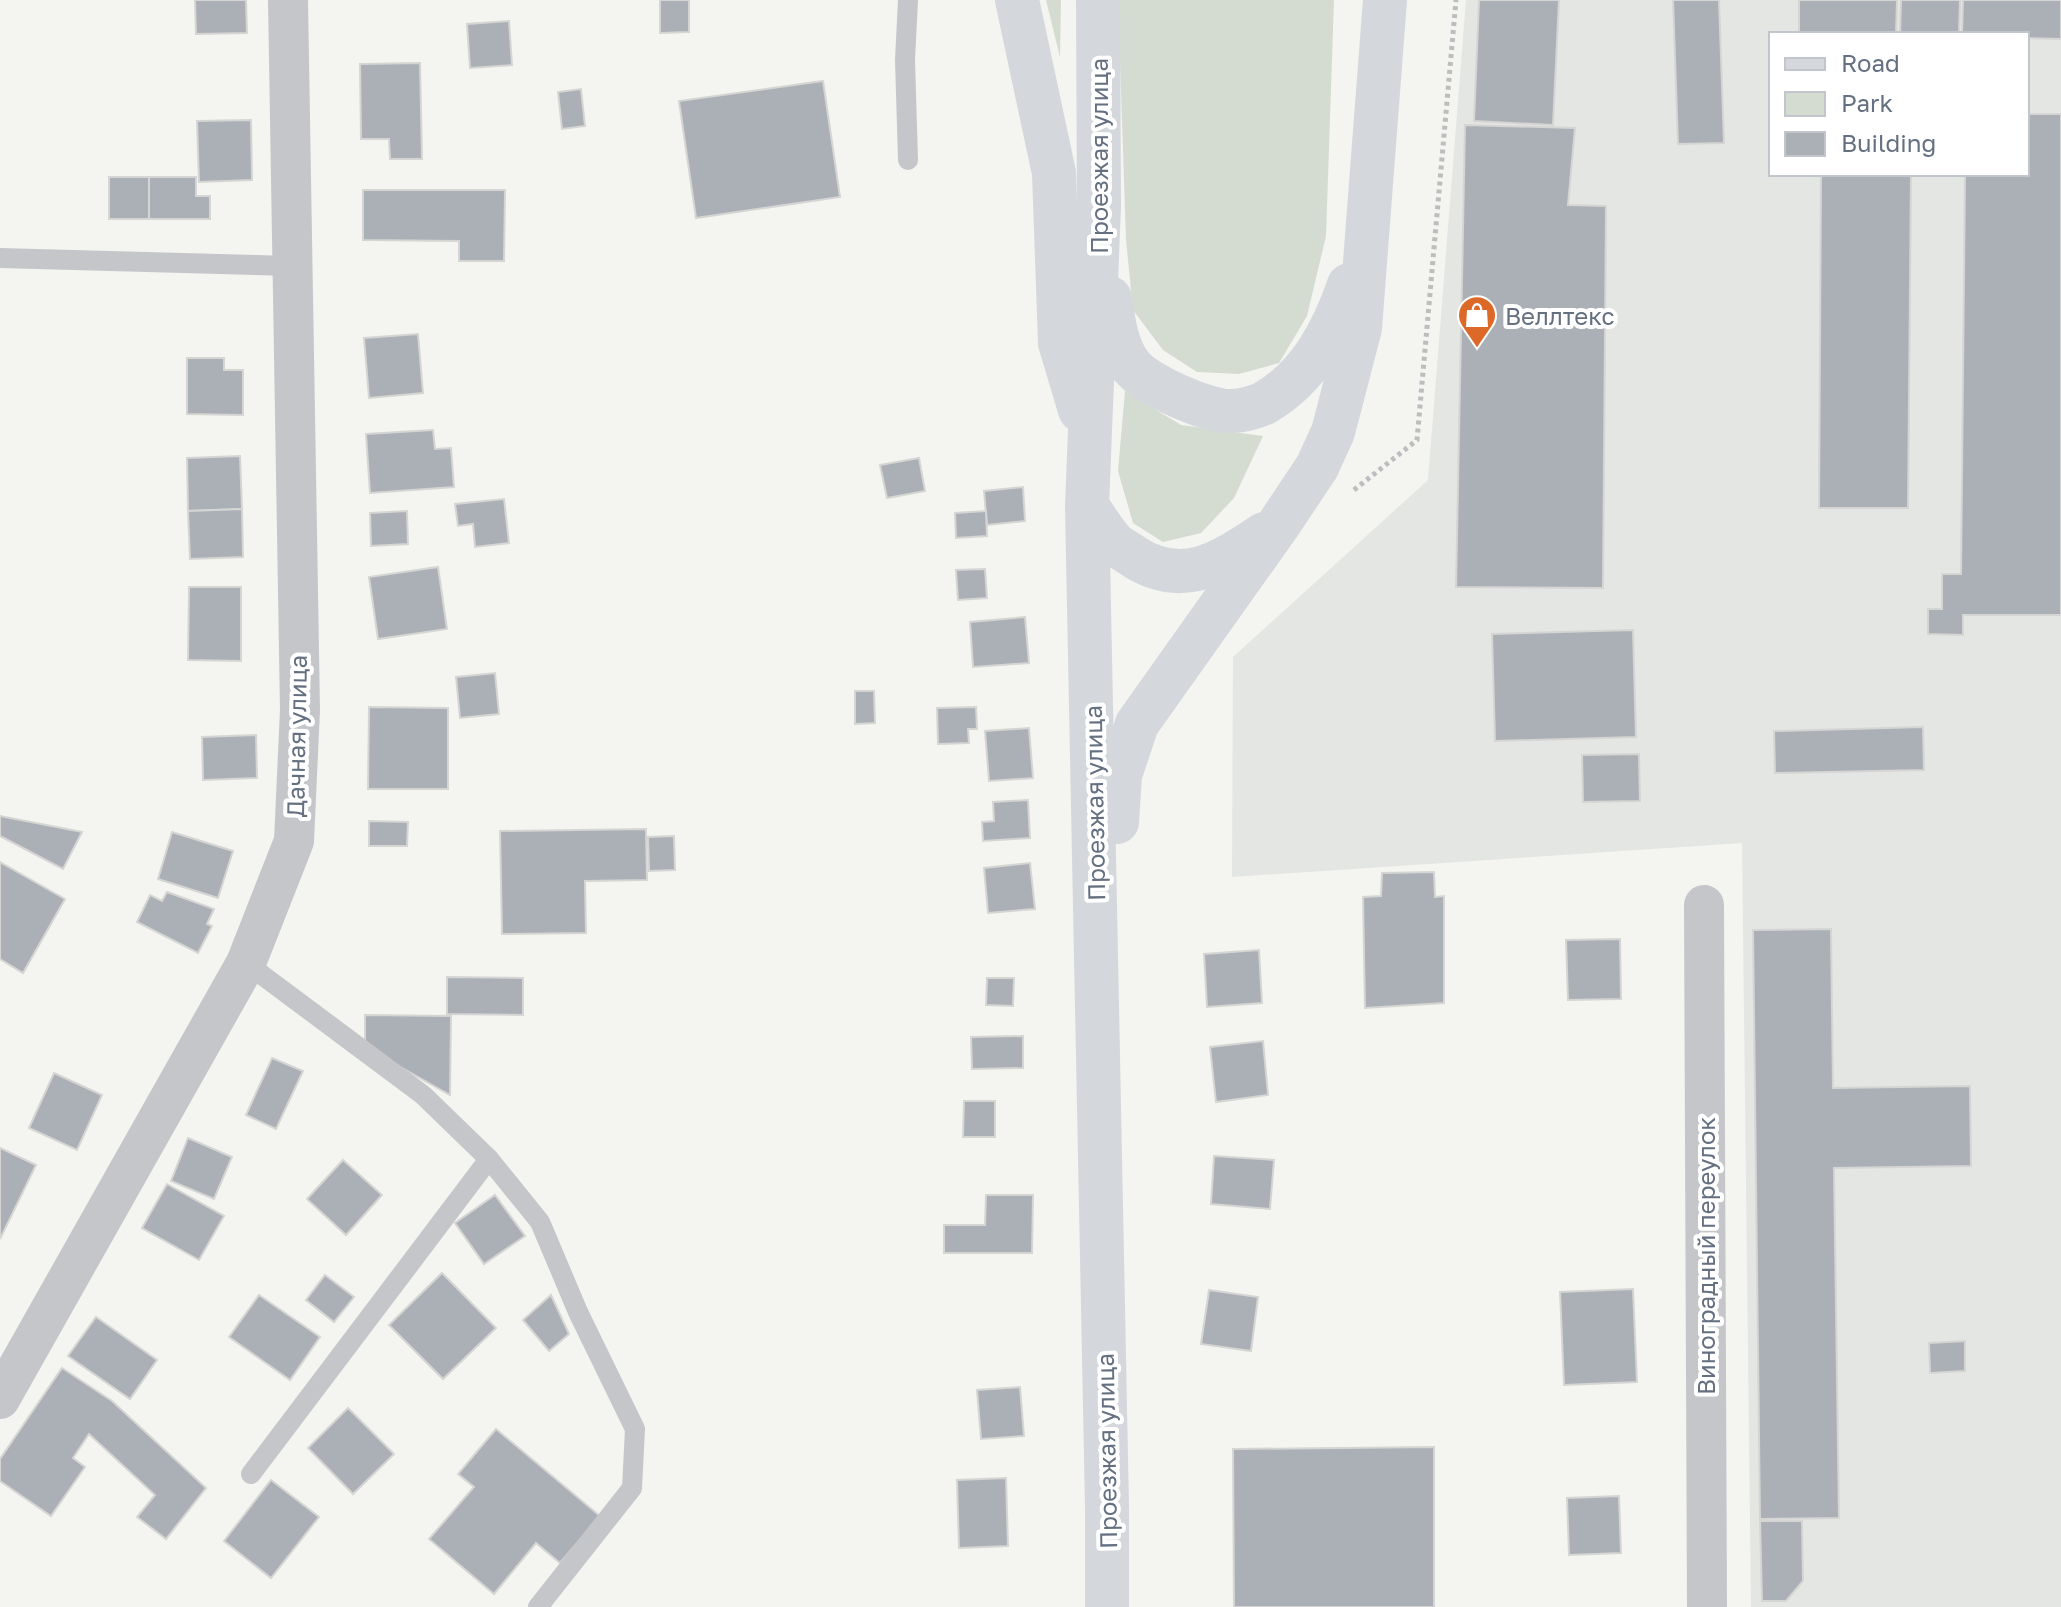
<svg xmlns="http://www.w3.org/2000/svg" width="2061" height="1607" viewBox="0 0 2061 1607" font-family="'Golos Text',sans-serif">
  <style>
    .built { fill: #e4e6e4; fill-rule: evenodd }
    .green { fill: #d4dbd1 }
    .building { fill: #aab0b6; stroke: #d5d5d3; stroke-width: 2 }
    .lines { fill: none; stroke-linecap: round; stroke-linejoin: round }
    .path { stroke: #bbbdbf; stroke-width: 5; stroke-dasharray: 4 4; stroke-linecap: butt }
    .lane { stroke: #c4c6ca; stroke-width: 20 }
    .street { stroke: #c4c6ca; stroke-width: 40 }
    .primary { stroke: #d4d7dc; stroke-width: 44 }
    .labels { text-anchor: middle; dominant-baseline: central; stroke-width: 8; stroke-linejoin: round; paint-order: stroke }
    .street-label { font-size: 24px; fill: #647080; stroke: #fff }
    .poi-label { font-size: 24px; fill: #647080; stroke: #fff; text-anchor: start }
  </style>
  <rect width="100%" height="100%" fill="#f4f4f0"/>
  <path class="built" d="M1466,0H2061V1607H1751L1742,843L1232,877L1233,657L1428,480ZM1771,34H2027V174H1771Z"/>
  <g class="green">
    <polygon points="1046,0 1061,0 1060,57"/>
    <polygon points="1118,0 1334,0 1326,236 1307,316 1279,363 1239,374 1197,372 1163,350 1133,310 1126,240"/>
    <polygon points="1125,391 1181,425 1263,436 1234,498 1201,533 1163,542 1133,523 1118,471"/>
  </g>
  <g class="building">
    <polygon points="195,0 246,0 247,33 196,34"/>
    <polygon points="660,0 689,0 689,32 660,33"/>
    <polygon points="1479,0 1559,0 1553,125 1474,121"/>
    <polygon points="1673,0 1719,0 1724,143 1678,144"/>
    <polygon points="1799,0 1897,0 1896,34 1799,34"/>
    <polygon points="1901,0 1960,0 1959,34 1900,34"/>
    <polygon points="1963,0 2061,0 2061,39 2027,38 2027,34 1962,34"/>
    <polygon points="509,21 512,65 470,68 467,24"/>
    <polygon points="420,63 422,159 390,159 389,139 361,139 360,64"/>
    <polygon points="823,81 840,197 696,218 679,101"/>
    <polygon points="581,89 585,126 562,129 558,92"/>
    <polygon points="2027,114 2061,114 2061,615 1963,615 1963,635 1928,634 1928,609 1942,609 1942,574 1961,574 1965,174 2027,174"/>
    <polygon points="251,120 252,180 199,182 197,121"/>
    <polygon points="1465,125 1575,128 1568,205 1606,206 1603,588 1456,587"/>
    <polygon points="1821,174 1911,174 1908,508 1819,508"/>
    <rect x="109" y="177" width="40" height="42"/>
    <polygon points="149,177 196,177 196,196 210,196 210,219 149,219"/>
    <polygon points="363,190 505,190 504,261 459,261 459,241 363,240"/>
    <polygon points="418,334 423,393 369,398 364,338"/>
    <polygon points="187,358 224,358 224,370 243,370 243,415 187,414"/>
    <polygon points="433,430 435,449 451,448 454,487 370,493 366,434"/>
    <polygon points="240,456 242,509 188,511 187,458"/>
    <polygon points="919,458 925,491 887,498 880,465"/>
    <polygon points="1023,487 1025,521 987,525 984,491"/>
    <polygon points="504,499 509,543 475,547 473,524 458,526 455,504"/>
    <polygon points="242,509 243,557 190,559 188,511"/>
    <polygon points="407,511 408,544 371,546 370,513"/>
    <polygon points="986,511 987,536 956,538 955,513"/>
    <polygon points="438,567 447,629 378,639 369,577"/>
    <polygon points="985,569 987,598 958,600 956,570"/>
    <polygon points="189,587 241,587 241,661 188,660"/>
    <polygon points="1025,617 1029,663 973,667 970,622"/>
    <polygon points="1633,630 1636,737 1495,741 1492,634"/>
    <polygon points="495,673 499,714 460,718 456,677"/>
    <polygon points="855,691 874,691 875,723 855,724"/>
    <polygon points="369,707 448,708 448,789 368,789"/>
    <polygon points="976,707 977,729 968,729 969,743 938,744 937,708"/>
    <polygon points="1923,727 1924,770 1775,773 1774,731"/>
    <polygon points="1029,728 1033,778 989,781 985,731"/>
    <polygon points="256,735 257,778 203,780 202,737"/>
    <polygon points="1639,754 1640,801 1583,802 1582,755"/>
    <polygon points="1028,800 1030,838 983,841 982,822 994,821 993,802"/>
    <polygon points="0,816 82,832 63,869 0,836"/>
    <polygon points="369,821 408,822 407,846 369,846"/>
    <polygon points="646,829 647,880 585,881 586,933 502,934 500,831"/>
    <polygon points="172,832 233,851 218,898 158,879"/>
    <polygon points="674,836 675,870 649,871 648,837"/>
    <polygon points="0,862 65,899 23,973 0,959"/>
    <polygon points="1030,863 1035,909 988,913 984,868"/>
    <polygon points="1434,872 1435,897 1444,896 1444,1003 1365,1008 1363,897 1381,896 1382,873"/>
    <polygon points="167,892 214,909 207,924 212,926 198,953 137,922 150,895 162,901"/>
    <polygon points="1831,929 1833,1088 1970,1086 1971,1166 1834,1168 1839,1518 1760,1519 1753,930"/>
    <polygon points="1620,939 1621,999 1568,1000 1566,940"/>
    <polygon points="1259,950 1262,1003 1207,1007 1204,954"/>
    <polygon points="447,977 523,978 523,1015 447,1014"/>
    <polygon points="987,978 1014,978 1013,1006 986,1005"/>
    <polygon points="365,1015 451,1016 450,1095 365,1047"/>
    <polygon points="1023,1036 1023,1068 972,1069 971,1037"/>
    <polygon points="1263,1041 1268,1095 1216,1102 1210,1047"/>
    <polygon points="272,1058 303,1071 276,1129 246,1115"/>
    <polygon points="54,1073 102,1095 77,1150 29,1128"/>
    <polygon points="964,1101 995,1101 995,1137 963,1137"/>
    <polygon points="188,1138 232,1157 214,1199 171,1181"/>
    <polygon points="0,1148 36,1165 0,1239"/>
    <polygon points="1214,1156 1274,1160 1270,1209 1211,1204"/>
    <polygon points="343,1160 382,1195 346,1235 307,1199"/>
    <polygon points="167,1184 224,1216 199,1260 142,1228"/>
    <polygon points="495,1195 525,1236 484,1264 455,1223"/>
    <polygon points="986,1195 1033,1195 1032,1253 944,1253 944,1225 985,1225"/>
    <polygon points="442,1273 496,1328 443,1379 389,1325"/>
    <polygon points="325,1275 354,1297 334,1322 306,1300"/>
    <polygon points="1633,1289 1637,1382 1564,1385 1560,1292"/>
    <polygon points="1209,1290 1258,1297 1251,1351 1201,1344"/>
    <polygon points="259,1295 320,1337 290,1380 229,1337"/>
    <polygon points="551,1295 569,1334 549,1351 523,1320"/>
    <polygon points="96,1317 157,1360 130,1399 68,1356"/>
    <polygon points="1965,1341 1965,1371 1930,1373 1929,1343"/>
    <polygon points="62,1368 112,1401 206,1488 166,1539 137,1517 155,1495 89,1434 73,1458 85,1467 51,1516 0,1481 0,1459"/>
    <polygon points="1020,1387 1024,1436 981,1439 977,1390"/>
    <polygon points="348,1408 394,1454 353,1494 308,1448"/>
    <polygon points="496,1429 600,1516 560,1563 536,1543 494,1594 429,1539 474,1487 458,1474"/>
    <polygon points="1434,1447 1434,1607 1234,1607 1233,1449"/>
    <polygon points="1006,1478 1008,1546 959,1548 957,1480"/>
    <polygon points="271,1480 319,1517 271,1578 224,1541"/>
    <polygon points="1619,1496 1621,1553 1569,1555 1567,1498"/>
    <polygon points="1760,1521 1802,1521 1803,1581 1786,1601 1762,1601"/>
  </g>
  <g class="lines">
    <polyline class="path" points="1354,490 1417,440 1456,0"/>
    <g class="lane">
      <polyline points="908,160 905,60 908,0"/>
      <polyline points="0,258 293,266"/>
      <polyline points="246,963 423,1095 489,1159 540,1222 578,1312 635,1429 632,1488 538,1607"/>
      <polyline points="251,1474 489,1159"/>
    </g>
    <g class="street">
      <polyline points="1704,905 1707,1607"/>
      <polyline points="0,1399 246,963 294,841 300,710 288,0"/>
    </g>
    <g class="primary">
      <polyline points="1017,0 1054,173 1060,343 1080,410"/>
      <polyline points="1098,0 1099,206 1087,506 1107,1507 1107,1607"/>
      <path d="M1110,298C1113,320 1117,350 1132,367C1147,385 1208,412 1231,411C1241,411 1258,407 1266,402C1310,376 1333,331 1349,285"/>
      <path d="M1087,506C1095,517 1103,531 1113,542C1118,547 1127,552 1133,556C1183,589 1222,562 1264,534"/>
      <polyline points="1117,822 1120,775 1137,724 1279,524 1317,467 1333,432 1360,328 1385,0"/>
    </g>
  </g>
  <defs>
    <symbol id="shop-pin" viewBox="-11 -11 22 30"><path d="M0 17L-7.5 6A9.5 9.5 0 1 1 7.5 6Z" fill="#dd6928" stroke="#fff"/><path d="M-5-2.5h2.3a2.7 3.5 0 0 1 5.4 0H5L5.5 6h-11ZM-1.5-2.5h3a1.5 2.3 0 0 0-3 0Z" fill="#fff"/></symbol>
  </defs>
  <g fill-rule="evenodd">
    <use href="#shop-pin" x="1455" y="293" width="44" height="60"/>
  </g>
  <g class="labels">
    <g class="street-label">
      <text transform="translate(1098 156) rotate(-90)">Проезжая улица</text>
      <text transform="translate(296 736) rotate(-89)">Дачная улица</text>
      <text transform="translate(1094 803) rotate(-91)">Проезжая улица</text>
      <text transform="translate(1705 1256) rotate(-90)">Виноградный переулок</text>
      <text transform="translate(1106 1451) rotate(-91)">Проезжая улица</text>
    </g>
    <g class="poi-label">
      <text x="1505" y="315">Веллтекс</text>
    </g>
  </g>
  <rect x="1769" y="32" width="260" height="144" fill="#ffffff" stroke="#c1c6cc" stroke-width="2"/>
  <rect x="1785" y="58" width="40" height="12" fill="#d4d7dc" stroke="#c1c6cc" stroke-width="2"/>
  <text x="1841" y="72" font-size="24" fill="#647080">Road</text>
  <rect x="1785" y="92" width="40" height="24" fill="#d4dbd1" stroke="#c1c6cc" stroke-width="2"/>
  <text x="1841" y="112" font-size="24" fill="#647080">Park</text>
  <rect x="1785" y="132" width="40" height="24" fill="#aab0b6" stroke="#c1c6cc" stroke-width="2"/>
  <text x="1841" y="152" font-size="24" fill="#647080">Building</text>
</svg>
